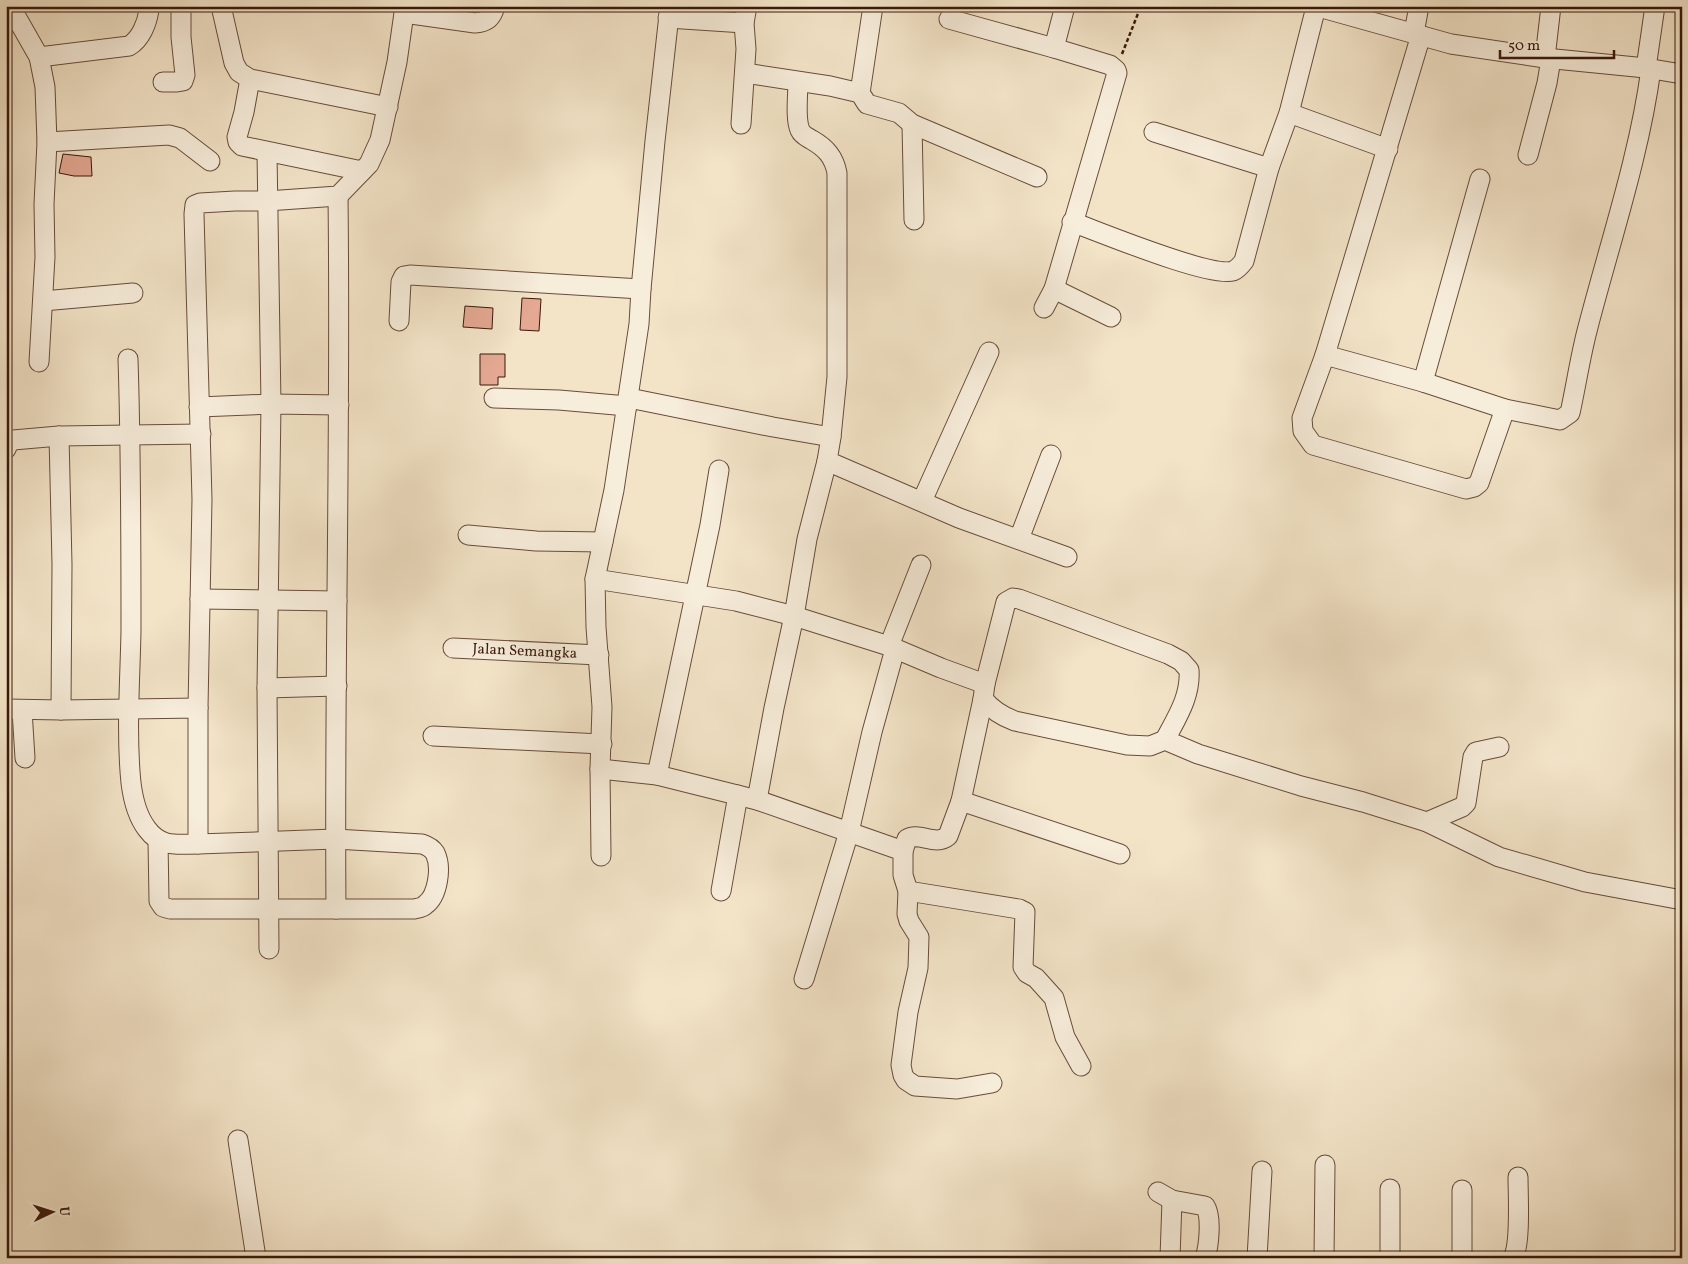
<svg xmlns="http://www.w3.org/2000/svg" width="1688" height="1264" viewBox="0 0 1688 1264" font-family="Vollkorn,serif">
  <style>
    .building { fill: #e4a893; stroke: #39190a }
    .lines { fill: none; stroke-linecap: round; stroke-linejoin: round }
    .minor-casing { stroke: #684c3a; stroke-width: 21 }
    .path { stroke: #39190a; stroke-width: 2.5; stroke-dasharray: 4 2.5; stroke-linecap: butt }
    .minor { stroke: #f7eddb; stroke-width: 19 }
    .labels { text-anchor: middle; dominant-baseline: central; stroke-width: 4; stroke-linejoin: round; paint-order: stroke }
    .street-label { font-size: 15px; fill: #39190a; stroke: #f7eddb }
  </style>
  <rect width="100%" height="100%" fill="#f3e4c8"/>
  <filter id="stains"><feTurbulence type="fractalNoise" baseFrequency=".004" numOctaves="4"/><feColorMatrix values="0 0 0 0 .2 0 0 0 0 .09 0 0 0 0 .02 0 0 0 .5 -.17"/></filter>
  <radialGradient id="worn" r=".72"><stop offset=".6" stop-color="#630" stop-opacity="0"/><stop offset="1" stop-color="#630" stop-opacity=".3"/></radialGradient>
  <g class="building">
    <polygon points="63,154 91,157 92,176 74,176 59,173"/>
    <polygon points="522,298 541,299 539,331 520,330"/>
    <polygon points="465,306 493,308 492,329 463,327"/>
    <polygon points="480,354 505,354 505,377 498,377 498,385 480,385"/>
  </g>
  <g class="lines">
    <defs>
      <g id="minor">
        <polyline points="10,6 39,57 45,87 47,142 44,204 45,257 39,362"/>
        <polyline points="221,6 234,63 239,72 250,79 388,107"/>
        <polyline points="1315,6 1451,44 1545,58 1646,68 1682,74"/>
        <path d="M404,13L475,23C487,22 492,18 495,6"/>
        <polyline points="668,18 744,23"/>
        <polyline points="949,19 1054,48"/>
        <polyline points="1414,33 1419,6"/>
        <path d="M1421,35L1325,355L1423,382L1505,409L1560,420L1570,413C1576,386 1580,358 1587,331C1609,245 1639,158 1651,69"/>
        <path d="M39,57L129,46C141,39 147,23 149,10"/>
        <polyline points="1545,58 1551,6"/>
        <polyline points="1646,68 1655,6"/>
        <polyline points="745,73 830,86 860,93 867,104 899,113 912,124 1037,177"/>
        <polyline points="250,79 244,112 237,137 238,142 242,146 362,171"/>
        <polyline points="163,82 177,82 183,81 185,75 181,37 181,6"/>
        <path d="M798,82C798,94 795,119 800,130C802,135 807,137 812,140C826,148 834,157 837,173V377L831,437"/>
        <polyline points="860,93 873,6"/>
        <polyline points="1289,113 1388,149"/>
        <polyline points="741,124 746,49 744,23 747,6"/>
        <polyline points="912,124 914,220"/>
        <polyline points="1154,132 1269,168"/>
        <polyline points="47,142 169,135 180,138 210,161"/>
        <polyline points="267,153 271,404 267,688 269,949"/>
        <polyline points="1528,155 1547,83 1551,59"/>
        <path d="M1072,222C1100,232 1210,278 1233,271C1238,269 1241,265 1244,261L1269,168L1289,113L1316,7"/>
        <polyline points="1054,289 1111,317"/>
        <polyline points="43,301 133,293"/>
        <polyline points="1044,308 1054,289 1117,73 1116,70 1110,65 1054,48 1065,6"/>
        <polyline points="399,321 401,282 404,276 410,275 641,289"/>
        <polyline points="1325,355 1302,418 1303,431 1313,445 1466,489 1474,487 1479,483 1505,409"/>
        <path d="M128,359C131,449 131,541 131,631C130,682 126,733 131,783C133,799 137,816 147,829C161,848 177,844 198,844"/>
        <polyline points="1423,382 1480,179"/>
        <polyline points="494,398 559,400 627,406"/>
        <polyline points="629,398 773,427 831,437 827,461 959,518 1067,557"/>
        <polyline points="199,407 271,404 339,405"/>
        <polyline points="6,449 8,444 13,440 59,436 201,434"/>
        <polyline points="922,501 989,352"/>
        <polyline points="468,535 536,541 603,542"/>
        <polyline points="1019,539 1051,455"/>
        <path d="M595,579L736,601L794,616L889,646L941,668L985,684L983,699C992,710 1001,716 1015,721L1127,745L1150,746L1165,740L1198,754L1301,786L1363,802L1427,822L1499,857L1585,882L1682,900"/>
        <polyline points="200,599 337,601"/>
        <polyline points="889,646 921,565"/>
        <path id="s1" d="M453,648L599,655"/>
        <path d="M985,684L1006,602L1013,598L1019,599L1168,654L1181,661L1189,670C1191,696 1177,717 1165,740"/>
        <polyline points="267,688 337,686"/>
        <polyline points="198,708 202,499 194,214 195,205 200,203 235,201 267,201 338,196 369,164 380,140 397,62 405,6"/>
        <polyline points="6,709 61,710 62,564 59,436"/>
        <polyline points="22,710 25,758"/>
        <path d="M61,710L198,708V844L335,839L422,844C428,846 432,848 435,853C442,867 438,896 425,905C422,908 418,908 414,909H170L163,907L159,901L158,841"/>
        <polyline points="433,736 602,744"/>
        <polyline points="600,769 657,775 757,800 903,851 903,875 908,891 907,914 909,921 919,937 918,968 908,1012 901,1065 903,1075 906,1080 915,1086 957,1089 992,1083"/>
        <polyline points="657,775 710,525 719,470"/>
        <polyline points="757,800 774,708 794,616 807,539 827,461"/>
        <polyline points="961,801 1120,854"/>
        <polyline points="1427,822 1462,807 1466,803 1473,757 1476,752 1499,747"/>
        <path d="M903,851L907,839C919,831 935,847 948,836L961,801L983,699"/>
        <polyline points="601,856 600,769 602,707 596,627 595,579 614,490 639,324 641,289 655,141 670,6"/>
        <polyline points="721,891 738,795"/>
        <polyline points="908,891 1019,909 1025,912 1023,967 1027,973 1036,978 1054,998 1065,1037 1081,1066"/>
        <path d="M336,909C334,671 341,434 338,196"/>
        <polyline points="804,979 849,832 872,732 895,649"/>
        <polyline points="238,1140 256,1258"/>
        <polyline points="1390,1189 1390,1258"/>
        <path d="M1158,1192L1172,1200L1205,1206C1212,1216 1209,1246 1205,1258"/>
        <polyline points="1170,1258 1172,1200"/>
        <polyline points="1257,1258 1262,1171"/>
        <polyline points="1324,1258 1325,1165"/>
        <polyline points="1462,1258 1462,1190"/>
        <path d="M1513,1258C1521,1244 1518,1195 1518,1177"/>
      </g>
    </defs>
    <use href="#minor" class="minor-casing"/>
    <polyline class="path" points="1122,54 1141,6"/>
    <use href="#minor" class="minor"/>
  </g>
  <g class="labels">
    <g class="street-label">
      <text stroke="none"><textPath href="#s1" startOffset="72">Jalan Semangka</textPath></text>
    </g>
  </g>
  <rect width="1688" height="1264" fill="none" stroke="#f3e4c8" stroke-width="25"/>
  <rect x="8" y="8" width="1673" height="1249" fill="none" stroke="#39190a" stroke-width="2.5"/>
  <rect x="12" y="12" width="1663" height="1239" fill="none" stroke="#39190a"/>
  <g transform="translate(52 1212) rotate(86)" stroke="#f7eddb" stroke-width="4" paint-order="stroke">
  <path d="M0-4L9 19L0 12L-9 19Z" fill="#39190a"/>
  <text y="-8" font-size="14" font-weight="bold" text-anchor="middle" fill="#39190a">U</text>
  </g>
  <path d="M1500 50v8h114v-8" fill="none" stroke="#39190a" stroke-width="2.5"/>
  <text x="1508" y="50" font-size="15" fill="#39190a" stroke="#f7eddb" stroke-width="4" paint-order="stroke">50 m</text>
  <rect width="100%" height="100%" filter="url(#stains)"/>
  <rect width="100%" height="100%" fill="url(#worn)"/>
</svg>
